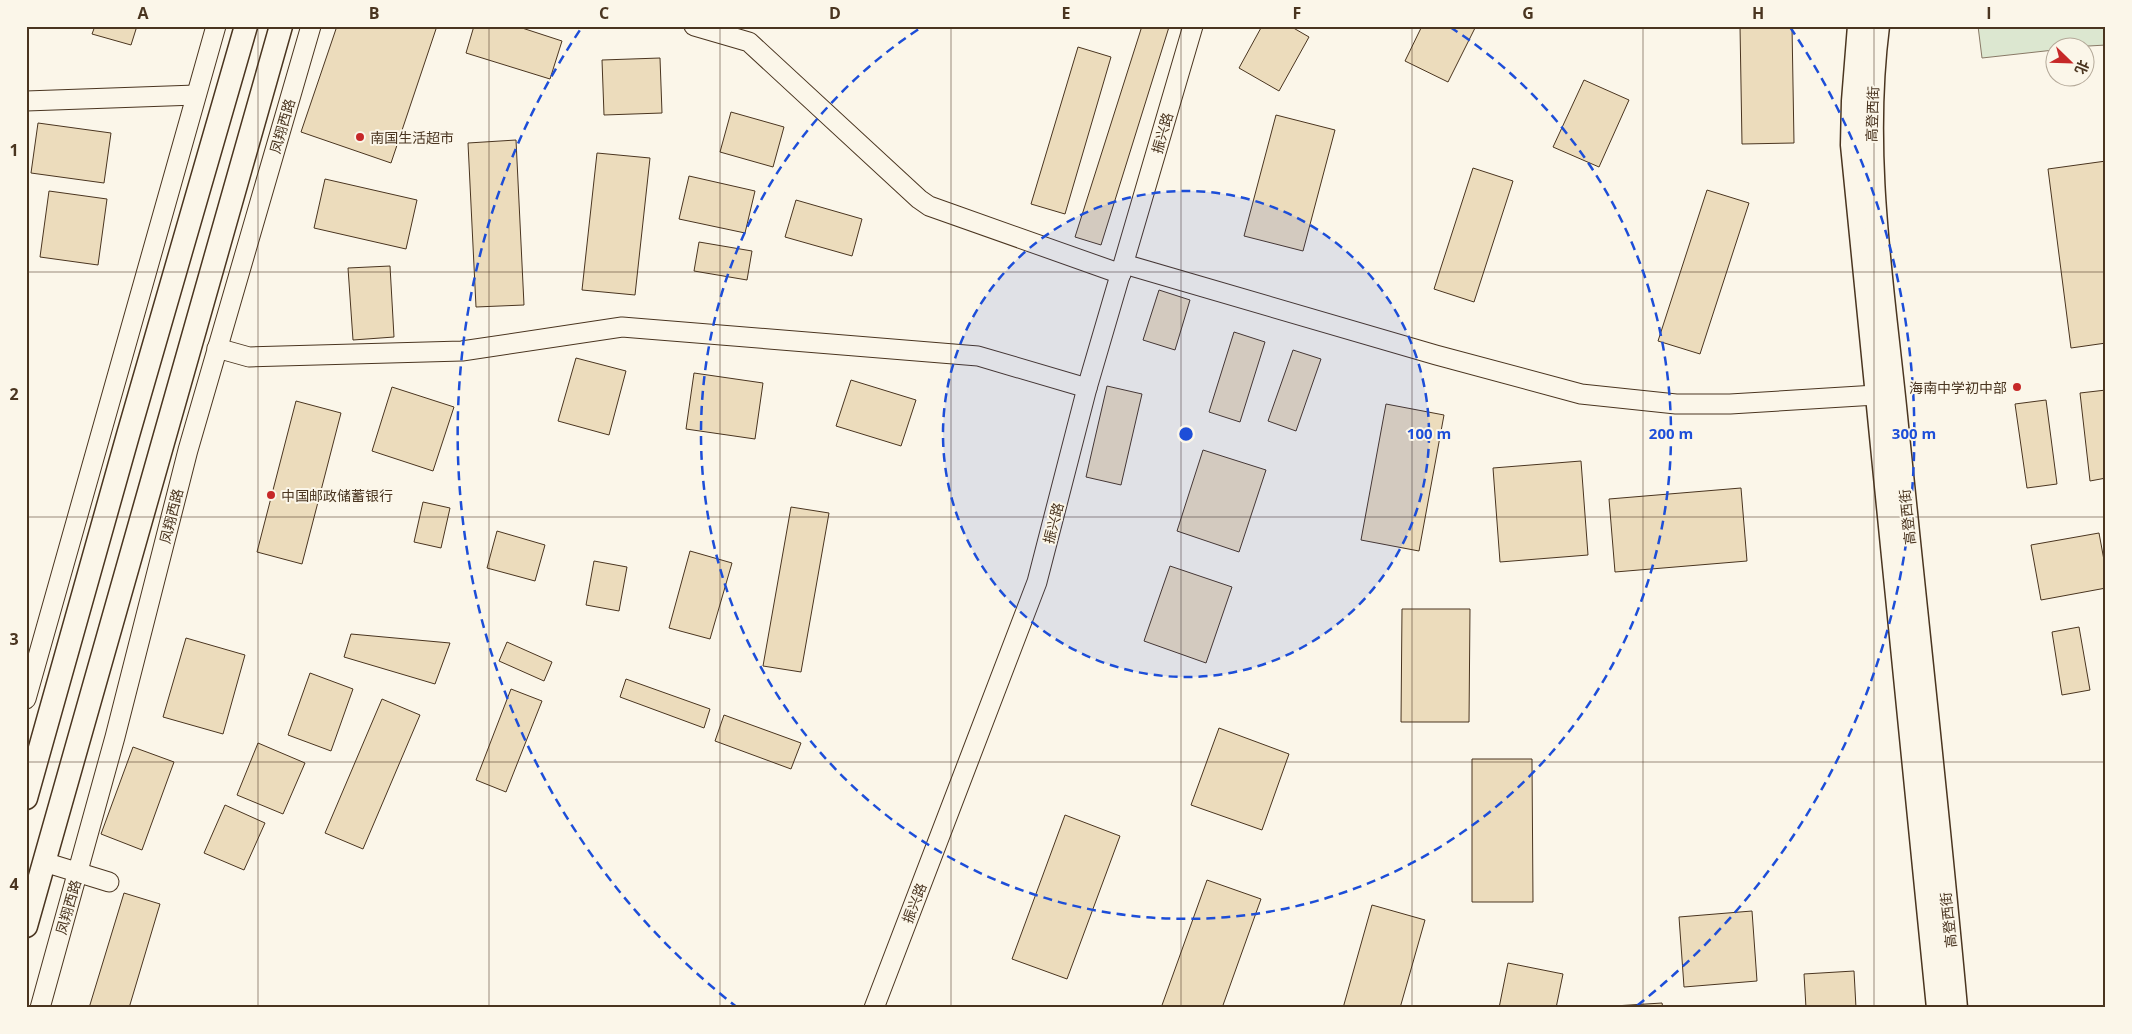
<svg xmlns="http://www.w3.org/2000/svg" width="2132" height="1034" viewBox="0 0 2132 1034" font-family="'Open Sans','Noto Sans SC',sans-serif">
  <style>
    .green { fill: #dce7d0; stroke: #887966 }
    .building { fill: #ecdcbc; stroke: #4a3520 }
    .lines { fill: none; stroke-linecap: round; stroke-linejoin: round }
    .minor-casing { stroke: #4a3520; stroke-width: 21 }
    .major-casing { stroke: #4a3520; stroke-width: 25 }
    .minor { stroke: #fbf6e9; stroke-width: 19 }
    .major { stroke: #fbf6e9; stroke-width: 22 }
    .grid { fill: none; stroke: #4a3520; stroke-width: 1; stroke-opacity: 0.55 }
    .ring { fill: none; stroke: #1d4ed8; stroke-width: 2.5; stroke-dasharray: 9 6 }
    .poi-dot { fill: #c62828; stroke: #fbf6e9; stroke-width: 2 }
    .labels { text-anchor: middle; dominant-baseline: central; stroke-width: 4; stroke-linejoin: round; paint-order: stroke }
    .street-label { font-size: 14px; fill: #4a3520; stroke: #fbf6e9 }
    .poi-label { font-size: 14px; fill: #4a3520; stroke: #fbf6e9; text-anchor: start }
    .centre { fill: #1d4ed8; stroke: #fbf6e9; stroke-width: 2.5 }
    .ring-label { font-size: 15px; text-anchor: middle; font-weight: bold; fill: #1d4ed8; stroke: #fbf6e9; stroke-width: 4; stroke-linejoin: round; paint-order: stroke }
    .neatline { fill: none; stroke: #4a3520; stroke-width: 2 }
    .grid-label { font-size: 16px; text-anchor: middle; font-weight: bold; fill: #4a3520 }
  </style>
  <rect width="100%" height="100%" fill="#fbf6e9"/>
  <polygon class="green" points="1978,26 2106,26 2106,45 2054,48 2054,50 1982,58"/>
  <g class="building">
    <polygon points="95,26 137,26 131,45 92,34"/>
    <polygon points="337,26 437,26 391,163 301,132"/>
    <polygon points="474,26 516,26 562,41 550,79 466,53"/>
    <polygon points="1142,26 1169,27 1101,245 1075,237"/>
    <polygon points="1262,26 1290,26 1309,37 1279,91 1239,68"/>
    <polygon points="1422,26 1476,26 1448,82 1405,61"/>
    <polygon points="1740,26 1792,26 1794,143 1742,144"/>
    <polygon points="1078,47 1111,57 1065,214 1031,204"/>
    <polygon points="660,58 662,113 604,115 602,60"/>
    <polygon points="1584,80 1629,100 1599,167 1553,147"/>
    <polygon points="731,112 784,127 773,167 720,152"/>
    <polygon points="1276,115 1335,130 1303,251 1244,236"/>
    <polygon points="38,123 111,133 104,183 31,173"/>
    <polygon points="516,140 524,305 476,307 468,143"/>
    <polygon points="597,153 650,158 635,295 582,290"/>
    <polygon points="2106,161 2106,343 2071,348 2048,169"/>
    <polygon points="1473,168 1513,181 1474,302 1434,289"/>
    <polygon points="689,176 755,191 745,233 679,219"/>
    <polygon points="325,179 417,200 406,249 314,228"/>
    <polygon points="1707,190 1749,203 1700,354 1658,341"/>
    <polygon points="49,191 107,199 98,265 40,257"/>
    <polygon points="796,200 862,219 852,256 785,237"/>
    <polygon points="699,242 752,251 747,280 694,271"/>
    <polygon points="390,266 394,337 353,340 348,268"/>
    <polygon points="1159,290 1190,300 1175,350 1143,340"/>
    <polygon points="1234,332 1265,342 1240,422 1209,412"/>
    <polygon points="1293,350 1321,359 1296,431 1268,421"/>
    <polygon points="576,358 626,371 609,435 558,421"/>
    <polygon points="694,373 763,383 755,439 686,429"/>
    <polygon points="851,380 916,400 901,446 836,426"/>
    <polygon points="1107,386 1142,394 1121,485 1086,477"/>
    <polygon points="392,387 454,407 433,471 372,451"/>
    <polygon points="2106,390 2106,478 2090,481 2080,393"/>
    <polygon points="2046,400 2057,484 2027,488 2015,404"/>
    <polygon points="296,401 341,413 302,564 257,552"/>
    <polygon points="1386,404 1444,415 1419,551 1361,540"/>
    <polygon points="1203,450 1266,470 1239,552 1177,531"/>
    <polygon points="1581,461 1588,555 1500,562 1493,468"/>
    <polygon points="1741,488 1747,561 1615,572 1609,499"/>
    <polygon points="423,502 450,508 441,548 414,542"/>
    <polygon points="791,507 829,513 801,672 763,666"/>
    <polygon points="497,531 545,545 535,581 487,568"/>
    <polygon points="2099,533 2106,571 2106,588 2041,600 2031,545"/>
    <polygon points="690,551 732,563 710,639 669,628"/>
    <polygon points="594,561 627,567 619,611 586,605"/>
    <polygon points="1170,566 1232,587 1206,663 1144,641"/>
    <polygon points="1402,609 1470,609 1469,722 1401,722"/>
    <polygon points="2079,627 2090,690 2062,695 2052,632"/>
    <polygon points="351,634 450,643 435,684 344,657"/>
    <polygon points="186,638 245,655 223,734 163,717"/>
    <polygon points="507,642 552,662 544,681 499,661"/>
    <polygon points="310,673 353,689 331,751 288,735"/>
    <polygon points="626,679 710,709 704,728 620,697"/>
    <polygon points="511,689 542,701 506,792 476,780"/>
    <polygon points="382,699 420,715 363,849 325,833"/>
    <polygon points="724,715 801,743 791,769 715,741"/>
    <polygon points="1219,728 1289,754 1262,830 1191,805"/>
    <polygon points="258,743 305,763 283,814 237,795"/>
    <polygon points="133,747 174,762 142,850 101,834"/>
    <polygon points="1472,759 1532,759 1533,902 1472,902"/>
    <polygon points="225,805 265,823 244,870 204,853"/>
    <polygon points="1065,815 1120,836 1067,979 1012,959"/>
    <polygon points="1207,880 1261,899 1222,1008 1161,1008"/>
    <polygon points="124,893 160,904 129,1008 89,1008"/>
    <polygon points="1372,905 1425,920 1400,1008 1343,1008"/>
    <polygon points="1752,911 1757,981 1684,987 1679,917"/>
    <polygon points="1508,963 1563,974 1556,1008 1499,1008"/>
    <polygon points="1854,971 1856,1008 1806,1008 1804,974"/>
    <polygon points="1662,1003 1663,1008 1598,1008 1598,1007"/>
  </g>
  <g class="lines">
    <defs>
      <g id="minor">
        <polyline points="694,26 749,42 919,199 929,206 1121,274"/>
        <polyline points="26,101 196,95"/>
        <polyline points="1124,264 1436,355 1581,394 1676,404 1730,404 1876,395"/>
        <polyline points="217,348 249,357 462,351 622,327 978,356 1087,388"/>
        <polyline points="26,699 216,26"/>
        <polyline points="44,862 109,882"/>
        <polyline points="40,1008 115,737 188,450 311,26"/>
        <polyline points="874,1008 1037,582 1087,388 1193,26"/>
      </g>
      <g id="major">
        <polyline points="1859,26 1853,101 1852,145 1938,1008"/>
        <path d="M1878,26C1861,157 1883,286 1896,416C1916,613 1938,810 1956,1008"/>
        <polyline points="26,798 128,435 246,26"/>
        <polyline points="26,926 281,26"/>
      </g>
    </defs>
    <use href="#minor" class="minor-casing"/>
    <use href="#major" class="major-casing"/>
    <use href="#minor" class="minor"/>
    <use href="#major" class="major"/>
  </g>
  <path class="grid" d="M258,26V1008M489,26V1008M720,26V1008M951,26V1008M1181,26V1008M1412,26V1008M1643,26V1008M1874,26V1008M26,272H2106M26,517H2106M26,762H2106"/>
  <circle cx="1186" cy="434" r="243" fill="#1d4ed8" fill-opacity=".12"/>
  <g class="ring">
    <circle cx="1186" cy="434" r="243"/>
    <path d="M1450 27A485 485 0 1 1 922 27"/>
    <path d="M738 1008A728 728 0 0 1 582 27M1790 27A728 728 0 0 1 1634 1008"/>
  </g>
  <g class="poi-dot">
    <circle cx="360" cy="137" r="5"/>
    <circle cx="2017" cy="387" r="5"/>
    <circle cx="271" cy="495" r="5"/>
  </g>
  <g class="labels">
    <g class="street-label">
      <text transform="translate(1872 114) rotate(-88)">高登西街</text>
      <text transform="translate(282 126) rotate(-74)">凤翔西路</text>
      <text transform="translate(1162 133) rotate(-74)">振兴路</text>
      <text transform="translate(171 516) rotate(-76)">凤翔西路</text>
      <text transform="translate(1907 517) rotate(-96)">高登西街</text>
      <text transform="translate(1053 523) rotate(-75)">振兴路</text>
      <text transform="translate(914 903) rotate(-69)">振兴路</text>
      <text transform="translate(68 907) rotate(-74)">凤翔西路</text>
      <text transform="translate(1948 920) rotate(-96)">高登西街</text>
    </g>
    <g class="poi-label">
      <text x="370" y="137">南国生活超市</text>
      <text x="2007" y="387" text-anchor="end">海南中学初中部</text>
      <text x="281" y="495">中国邮政储蓄银行</text>
    </g>
  </g>
  <circle cx="1186" cy="434" r="8" class="centre"/>
  <g class="ring-label">
    <text x="1429" y="439">100 m</text>
    <text x="1671" y="439">200 m</text>
    <text x="1914" y="439">300 m</text>
  </g>
  <rect width="2132" height="1034" fill="none" stroke="#fbf6e9" stroke-width="55"/>
  <g transform="translate(2070 62) rotate(113)"><circle r="24" fill="#fbf6e9" stroke="#b4a999"/>
  <path d="M0-4L9 19L0 12L-9 19Z" fill="#c62828"/>
  <text y="-8" font-size="14" font-weight="bold" text-anchor="middle" fill="#4a3520">北</text>
  </g>
  <rect x="28" y="28" width="2076" height="978" class="neatline"/>
  <g class="grid-label">
    <text x="143" y="19">A</text>
    <text x="374" y="19">B</text>
    <text x="604" y="19">C</text>
    <text x="835" y="19">D</text>
    <text x="1066" y="19">E</text>
    <text x="1297" y="19">F</text>
    <text x="1528" y="19">G</text>
    <text x="1758" y="19">H</text>
    <text x="1989" y="19">I</text>
    <text x="14" y="156">1</text>
    <text x="14" y="400">2</text>
    <text x="14" y="645">3</text>
    <text x="14" y="890">4</text>
  </g>
</svg>
